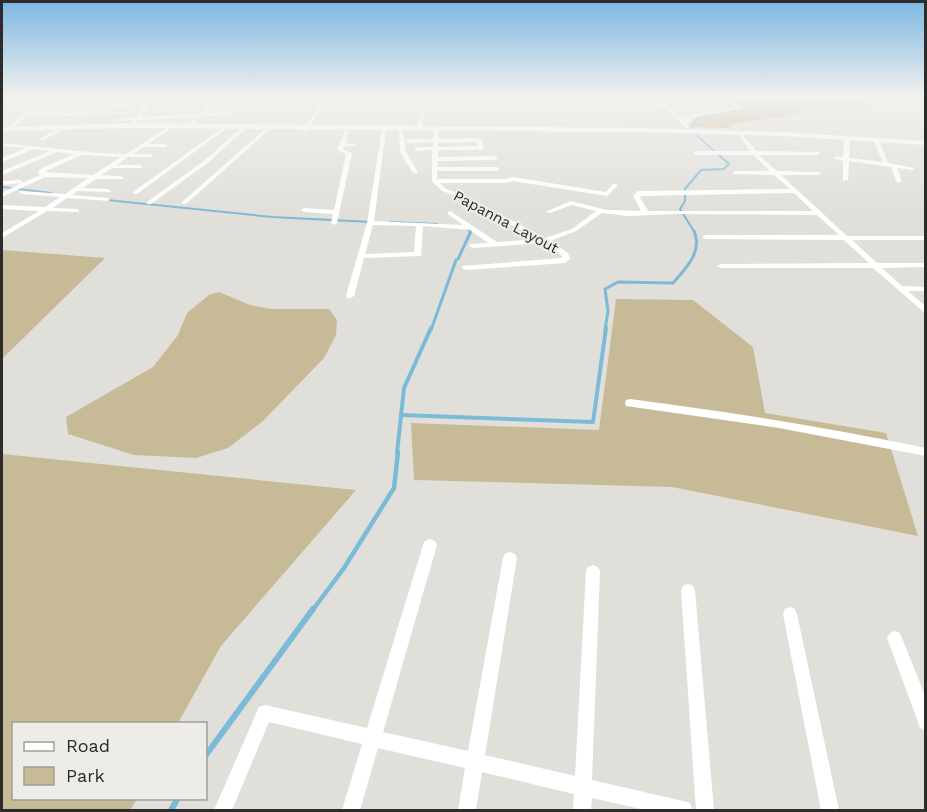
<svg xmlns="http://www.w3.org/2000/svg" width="927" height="812" viewBox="0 0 927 812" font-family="'Work Sans',sans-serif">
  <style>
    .green { fill: #c7ba97 }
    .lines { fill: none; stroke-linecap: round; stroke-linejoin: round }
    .stream-far5 { stroke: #7bbbd8; stroke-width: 1.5 }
    .stream-far4 { stroke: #7bbbd8; stroke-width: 2 }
    .stream-far3 { stroke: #7bbbd8; stroke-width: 3 }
    .stream-far2 { stroke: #7bbbd8; stroke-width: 4 }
    .stream-far1 { stroke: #7bbbd8; stroke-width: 4.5 }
    .stream { stroke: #7bbbd8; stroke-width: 6 }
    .minor { fill: #fff; fill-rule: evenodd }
    .secondary { fill: #fff; fill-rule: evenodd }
    .labels { text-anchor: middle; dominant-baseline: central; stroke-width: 4.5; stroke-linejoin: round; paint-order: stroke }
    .far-street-label { font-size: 15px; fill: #2d2c2a; stroke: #eeece7 }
  </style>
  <rect width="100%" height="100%" fill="#e1dfda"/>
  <g class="green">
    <polygon points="744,97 867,97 871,105 810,107 793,115 732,124 728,128 689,127 693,120 700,117 744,108 730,101"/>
    <polygon points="2,250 105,258 2,359"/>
    <polygon points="219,292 250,305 271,309 329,309 337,320 336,335 324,358 263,421 228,448 196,458 134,455 68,434 66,417 153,367 178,335 187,313 209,295"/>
    <polygon points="616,299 693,300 753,347 765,413 886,433 918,536 672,487 414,480 411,423 599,430"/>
    <polygon points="2,454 356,490 221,646 178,723 14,724 14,798 137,799 130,810 2,810"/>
  </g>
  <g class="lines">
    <g class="stream-far5">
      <polyline points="690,129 697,119 801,97"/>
      <polyline points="696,135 721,157"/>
    </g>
    <g class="stream-far4">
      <polyline points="2,187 51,193"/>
      <polyline points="107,200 272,217 371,222"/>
      <polyline points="390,222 437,224"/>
      <polyline points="465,228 471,231 470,233"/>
      <polyline points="695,233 680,209 685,201 685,189 701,170 724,169 729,164 720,156"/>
    </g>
    <g class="stream-far3">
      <polyline points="458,259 471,231"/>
      <polyline points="431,330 456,260"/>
      <path d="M605,330L608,311L605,289L618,282L673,283C686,268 703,252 694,231"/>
    </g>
    <g class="stream-far2">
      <polyline points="401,415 593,422 606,328"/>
      <polyline points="397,453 404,388 431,328"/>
    </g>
    <polyline class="stream-far1" points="312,611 344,568 394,488 398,452"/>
    <g class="stream">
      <polyline points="206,755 313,609"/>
      <polyline points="171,810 178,798"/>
    </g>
    <g class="minor">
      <polygon points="146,97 137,99 135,98 135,97"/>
      <path d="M150,97H155L153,101L179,99L181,100L150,103L140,117L200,114L207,108L196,105L192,97H196L200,103L209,106L231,97H238L233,100L275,101C251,108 229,94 206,113L232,112L234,114L203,116L186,129L184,127L197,117L138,120L134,123L132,122L133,120L117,121L115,120L135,117Z"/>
      <polygon points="324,97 328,97 321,108 405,111 403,112 320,110 307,131 303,131"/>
      <polygon points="626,97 623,99 621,98 621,97"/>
      <polygon points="714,97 712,99 663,103 685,120 692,115 735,107 717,97 723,97 741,107 695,117 687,123 689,128 687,129 680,121 658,104 636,105 634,104"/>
      <polygon points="133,103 135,105 95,108 93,107"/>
      <polygon points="421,110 443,111 445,112 443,113 425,112 421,128 419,129 417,128"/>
      <polygon points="64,111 66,112 63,113 125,112 127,113 57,116 55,115 56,114 27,115 12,130 8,129 24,113"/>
      <path d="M171,125L173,127L148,144H166L168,147H144L133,154H150L153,156L152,157H128L117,165H140L143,167L142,168H112L101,175L121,176L124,178L123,179H96L83,188L108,189L111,191L110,192L78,191L72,195L107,198L109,199V201L67,198L53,208L77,209L79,210V212L47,211L2,238V233L39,211L2,209V205L45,207L60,197L22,194L20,193V191L65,194L88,178L45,177L2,197V193L21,183L2,185V181L20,180L22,181V183L40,175L38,172L42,168L74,154L57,152L2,175V171L50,151L34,149L2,162V158L26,148L2,146V143L98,153L126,154ZM82,155L121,157L93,175L44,172Z"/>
      <path d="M436,126L438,127L439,139L479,138L482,140L484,148L481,150H438V157L495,156L498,158L495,160L438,161L437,167H497L500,169L497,171H437V179H505L513,177L606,192L613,184H617V186L607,196L513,181L505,183H440L446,189L466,196L545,238L572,229L596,211L572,205L550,213L545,212L571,201L607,210L641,211L633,196L638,191L790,189L774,175L733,174L732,173L735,171H770L753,155H696L693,153L696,151H750L736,131H740L756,151L820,152L818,155H759L777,171L820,172V174L818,175H781L847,236H926V240H852L877,263H926V267L882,268L902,286L926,287V291H908L926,307V314L873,268H721L717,266L721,264L869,263L844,240L706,239L702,237L706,235H839L817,215L677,214L628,216L602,213L576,231L550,241L568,253L570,259L565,263L466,270L462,268L463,266L562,258V256L544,243L473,248L469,246L470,244L488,243L470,230L423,226L421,256L364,258L354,296L350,298H347L346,296L367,223L382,129L386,130L374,221L463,225L448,214V212L450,211L497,242L537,239L462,198L442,191L432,181V150L417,151L414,149L417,147H433V142L408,143L405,141L408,139H433L434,127ZM477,142L478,146L438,147V143ZM794,193L813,211H648L639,196ZM373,225L416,226L414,252L365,254Z"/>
      <polygon points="61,127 65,128 44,140 39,139"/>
      <polygon points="222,128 226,129 137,194 133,194 133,192"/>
      <polygon points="241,128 245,129 209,162 151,204 147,204 147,202 205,160"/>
      <polygon points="265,129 269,130 186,204 182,204 182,202"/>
      <polygon points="399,129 403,130 406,152 418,172 417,173 413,173 400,152"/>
      <polygon points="345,130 349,131 345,143 358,145 344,147 343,149 352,153 337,223 334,225 331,223 333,214 304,212 301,210 304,208 334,210 346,154 337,150"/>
      <polygon points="847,136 850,138 849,158 883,162 873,140 876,138 879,140 888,163 915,168 912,170 897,168 902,181 899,183 896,181 891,167 849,161 848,180 843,181 843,161 833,158 836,156 843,157 844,138"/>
      <path d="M630,399C729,412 828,427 926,448V456L779,428L626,406L625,403L626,400Z"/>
      <polygon points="430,539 435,541 437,545 383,732 468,751 503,558 505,554 510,552 515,554 517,558 485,755 575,776 586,571 588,567 593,565 598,567 600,571 592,780 683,801 690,803 692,810 645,810 592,798 591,810 573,810 574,794 482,772 476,810 458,810 465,768 378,748 360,810 342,810 362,744 269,722 232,810 214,810 259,707 265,705 367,728 423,545 425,541"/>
      <polygon points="688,584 693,586 695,591 714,810 696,810 681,591 683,586"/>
      <polygon points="790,607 795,609 797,614 839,810 821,810 783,614 785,609"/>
      <polygon points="895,631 900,633 926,698 926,730 920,728 918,722 887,638 890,633"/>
    </g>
    <polygon class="secondary" points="132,123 638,128 782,132 926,141 926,145 782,136 638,132 132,128 2,131 2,127"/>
  </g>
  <linearGradient id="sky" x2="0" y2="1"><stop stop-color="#7cb7e2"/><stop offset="0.46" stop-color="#f2f1ee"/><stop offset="1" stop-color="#f2f1ee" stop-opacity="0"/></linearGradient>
  <rect width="927" height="211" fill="url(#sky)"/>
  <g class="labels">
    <g class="far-street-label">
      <text transform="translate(506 222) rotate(28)">Papanna Layout</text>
    </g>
  </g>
  <rect width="927" height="812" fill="none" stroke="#2d2c2a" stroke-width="6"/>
  <rect x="12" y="722" width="195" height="78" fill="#eeece7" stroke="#a19f9b" stroke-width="1.5"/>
  <rect x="24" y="742" width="30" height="9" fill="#ffffff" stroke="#a19f9b" stroke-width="1.5"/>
  <text x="66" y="752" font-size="18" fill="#2d2c2a">Road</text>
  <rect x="24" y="767" width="30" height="18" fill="#c7ba97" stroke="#a19f9b" stroke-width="1.5"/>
  <text x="66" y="782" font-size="18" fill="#2d2c2a">Park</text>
</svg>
